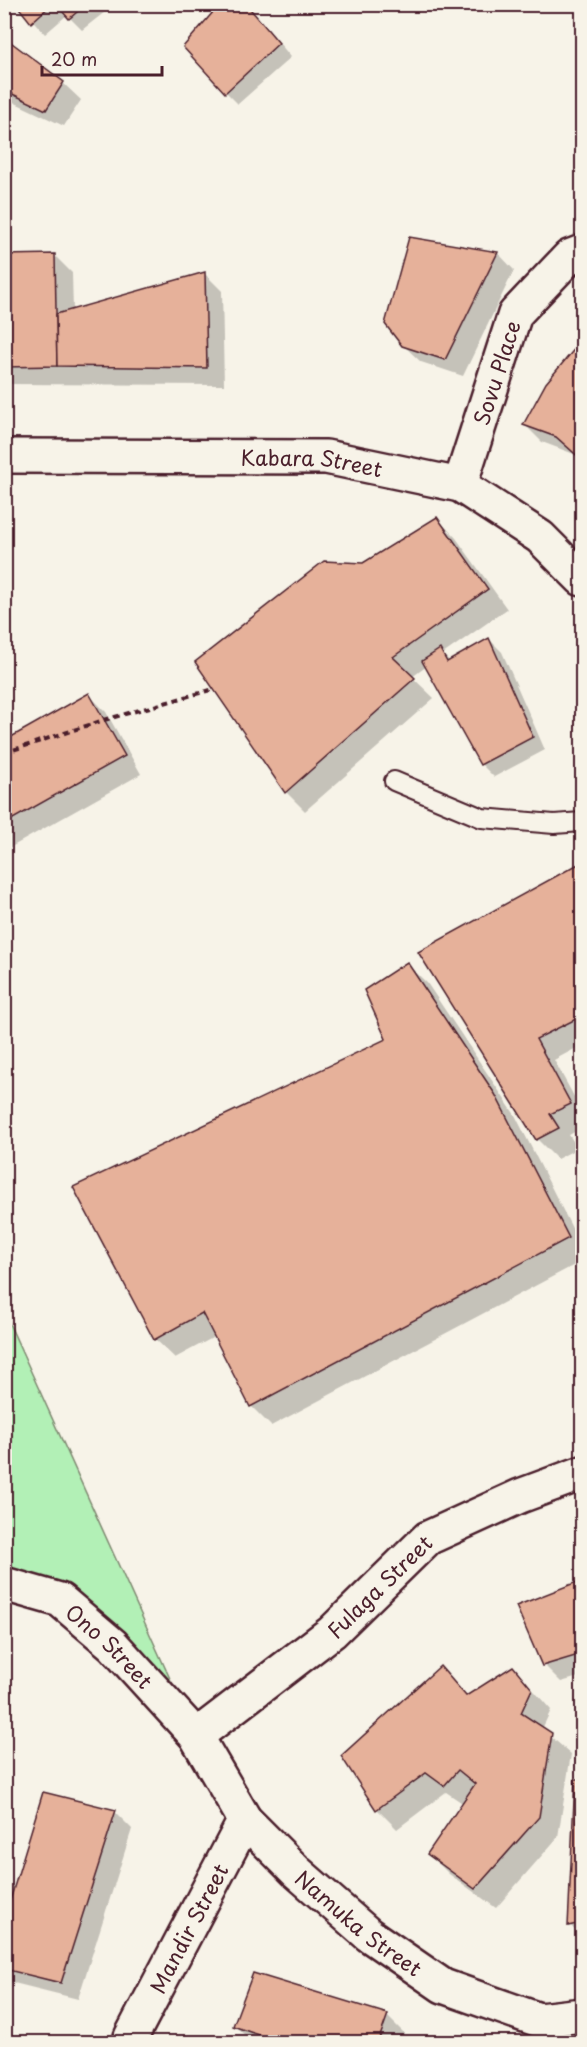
<svg xmlns="http://www.w3.org/2000/svg" width="587" height="2047" viewBox="0 0 587 2047" font-family="'Playpen Sans',sans-serif">
  <style>
    .green { fill: #b2f0b6; stroke: #7e8870; stroke-width: 1.5 }
    .shadow { fill: #0003 }
    .building { fill: #e6b19a; stroke: #4a1f2b; stroke-width: 1.5 }
    .lines { fill: none; stroke-linecap: round; stroke-linejoin: round }
    .lane-casing { stroke: #4a1f2b; stroke-width: 22 }
    .street-casing { stroke: #4a1f2b; stroke-width: 38 }
    .path { stroke: #4a1f2b; stroke-width: 4; stroke-dasharray: 6 4.5; stroke-linecap: butt }
    .lane { stroke: #f7f3e8; stroke-width: 18 }
    .street { stroke: #f7f3e8; stroke-width: 33 }
    .labels { text-anchor: middle; dominant-baseline: central; stroke-width: 4.5; stroke-linejoin: round; paint-order: stroke }
    .street-label { font-size: 21px; fill: #4a1f2b; stroke: #f7f3e8 }
  </style>
  <rect width="100%" height="100%" fill="#f7f3e8"/>
  <filter id="ink" filterUnits="userSpaceOnUse"><feTurbulence type="fractalNoise" baseFrequency=".0167" numOctaves="2"/><feDisplacementMap in="SourceGraphic" scale="12" xChannelSelector="R" yChannelSelector="G"/><feConvolveMatrix kernelMatrix="1 2 1 2 8 2 1 2 1" color-interpolation-filters="sRGB"/></filter>
  <g filter="url(#ink)">
    <polygon class="green" points="4,1312 196,1736 70,1592 5,1586"/>
    <g class="shadow">
      <polygon points="18,4 115,4 82,30 67,15 45,34"/>
      <polygon points="169,4 185,4 177,12"/>
      <polygon points="246,4 291,57 238,104 226,92"/>
      <polygon points="4,39 63,83 81,100 64,126 9,100 4,106"/>
      <polygon points="498,253 514,270 463,376 421,362 403,345"/>
      <polygon points="4,256 55,256 72,273 73,311 205,274 222,291 224,385 4,384"/>
      <polygon points="582,342 582,461 574,454 542,442 525,425 548,384"/>
      <polygon points="437,518 456,538 507,609 443,654 450,662 489,639 502,652 545,750 494,777 481,764 427,666 412,677 434,698 305,811 286,792 363,564"/>
      <polygon points="89,695 106,712 141,774 4,851 4,742"/>
      <polygon points="582,864 582,1045 554,1060 582,1111 582,1128 569,1135 578,1148 557,1159 537,1139 420,952"/>
      <polygon points="407,964 427,983 515,1115 582,1248 582,1261 271,1426 251,1406 216,1336 175,1358 155,1339 388,1040"/>
      <polygon points="582,1582 582,1676 561,1682 544,1665 518,1607"/>
      <polygon points="513,1667 551,1710 542,1729 571,1754 558,1837 496,1908 449,1874 429,1854 464,1804 446,1792 397,1829 377,1809 343,1757 440,1668 467,1697"/>
      <polygon points="582,1780 582,1938 570,1925 577,1781"/>
      <polygon points="115,1812 132,1829 78,1999 10,1982 4,1977 4,1925"/>
      <polygon points="387,2016 404,2033 401,2042 252,2042 235,2026"/>
    </g>
    <g class="building">
      <polygon points="16,4 52,4 31,23"/>
      <polygon points="56,4 86,4 69,19"/>
      <polygon points="220,4 246,4 279,43 225,93 183,47"/>
      <polygon points="4,37 64,82 46,110 4,90"/>
      <polygon points="409,237 498,252 445,360 402,346 385,324"/>
      <polygon points="55,254 57,366 4,367 4,255"/>
      <polygon points="205,272 207,368 57,366 56,314"/>
      <polygon points="582,340 582,460 556,437 523,425 546,383"/>
      <polygon points="437,517 488,589 393,657 415,678 285,793 195,662 324,561 363,563"/>
      <polygon points="489,638 533,737 480,765 422,661 440,649 447,662"/>
      <polygon points="89,693 125,756 4,824 4,741"/>
      <polygon points="582,862 582,1016 536,1039 571,1104 550,1114 559,1128 536,1140 418,952"/>
      <polygon points="407,962 495,1094 569,1238 250,1407 202,1313 154,1340 73,1187 386,1039 364,990"/>
      <polygon points="582,1580 582,1654 542,1666 516,1606"/>
      <polygon points="440,1666 466,1696 513,1666 532,1689 521,1713 552,1733 539,1817 475,1889 427,1854 475,1784 458,1770 444,1786 426,1773 376,1810 341,1756"/>
      <polygon points="575,1779 582,1779 582,1923 568,1926"/>
      <polygon points="43,1792 116,1810 61,1983 4,1969 4,1920"/>
      <polygon points="253,1973 388,2014 378,2042 278,2042 233,2026"/>
    </g>
    <g class="lines">
      <defs>
        <polyline id="lane" points="394,781 482,818 554,824 582,822"/>
        <g id="street">
          <path id="s1" d="M4,456L326,457L460,485L540,537L582,579"/>
          <path id="s2" d="M460,485L515,314L569,257L582,252"/>
          <path id="s3" d="M4,1584L60,1600L113,1645L196,1736L245,1820L297,1872L369,1935L443,1986L539,2020L582,2015"/>
          <path id="s4" d="M196,1736L332,1632L428,1538L520,1496L582,1473"/>
          <path id="s5" d="M131,2037L245,1820"/>
        </g>
      </defs>
      <use href="#lane" class="lane-casing"/>
      <use href="#street" class="street-casing"/>
      <polyline class="path" points="4,753 104,720 214,689"/>
      <use href="#lane" class="lane"/>
      <use href="#street" class="street"/>
    </g>
  </g>
  <g class="labels">
    <g class="street-label">
      <text stroke="none"><textPath href="#s2" startOffset="118">Sovu Place</textPath></text>
      <text stroke="none"><textPath href="#s1" startOffset="308">Kabara Street</textPath></text>
      <text stroke="none"><textPath href="#s4" startOffset="237">Fulaga Street</textPath></text>
      <text stroke="none"><textPath href="#s3" startOffset="126">Ono Street</textPath></text>
      <text stroke="none"><textPath href="#s3" startOffset="502">Namuka Street</textPath></text>
      <text stroke="none"><textPath href="#s5" startOffset="123">Mandir Street</textPath></text>
    </g>
  </g>
  <rect width="587" height="2047" fill="none" stroke="#f7f3e8" stroke-width="24"/>
  <rect x="12" y="12" width="563" height="2023" fill="none" stroke="#4a1f2b" stroke-width="2" filter="url(#ink)"/>
  <path d="M42 66v9h120v-9" fill="none" stroke="#4a1f2b" stroke-width="3"/>
  <text x="51" y="66" font-size="18" fill="#4a1f2b" stroke="#f7f3e8" stroke-width="4.5" paint-order="stroke">20 m</text>
</svg>
